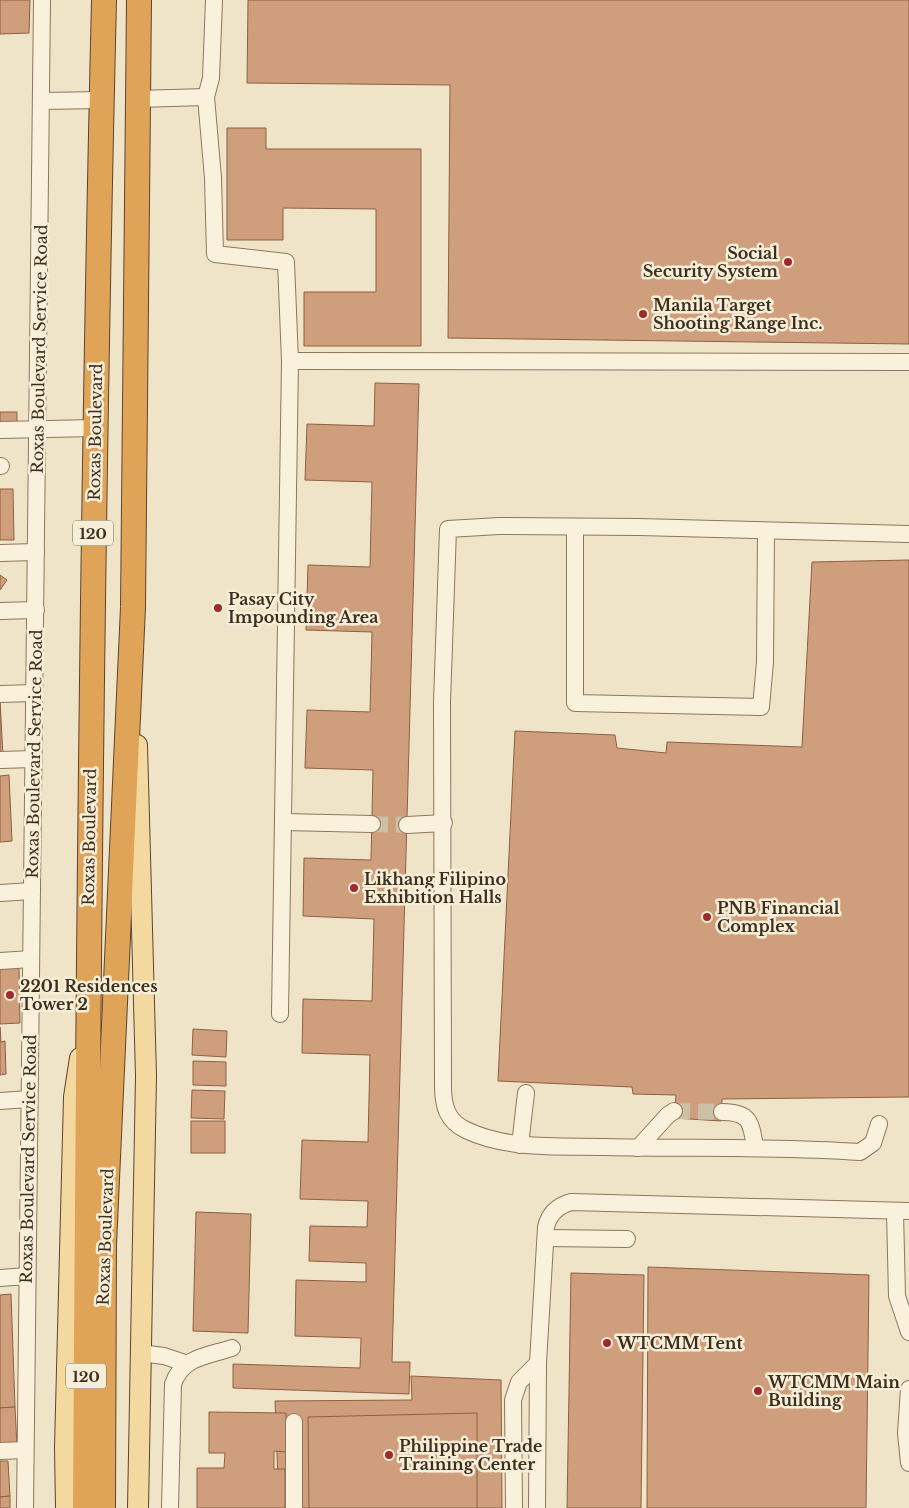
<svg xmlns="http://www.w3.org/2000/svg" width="909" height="1508" viewBox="0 0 909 1508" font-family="'Libre Baskerville',serif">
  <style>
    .building { fill: #cf9f7d; stroke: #8d5f41 }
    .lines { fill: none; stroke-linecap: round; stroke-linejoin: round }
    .minor-tunnel { stroke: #ccc0a6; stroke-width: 16; stroke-dasharray: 16 8; stroke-linecap: butt }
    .minor-casing { stroke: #8d765c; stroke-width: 18 }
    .major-casing { stroke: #5b4430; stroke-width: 22 }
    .highway-casing { stroke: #5b4430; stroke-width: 26 }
    .minor { stroke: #faf1dc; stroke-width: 16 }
    .major { stroke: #f3d9a0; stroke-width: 20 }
    .highway { stroke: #e0a458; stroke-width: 24 }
    .poi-dot { fill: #9e2a2b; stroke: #f7eed8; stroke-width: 2 }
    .labels { text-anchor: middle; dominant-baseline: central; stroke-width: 5; stroke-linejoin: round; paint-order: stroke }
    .shield { fill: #f7eed8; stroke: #756857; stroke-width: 1 }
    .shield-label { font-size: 15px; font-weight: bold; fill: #3d2e20 }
    .poi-label { font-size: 16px; font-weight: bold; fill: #3d2e20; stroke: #f7eed8; text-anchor: start }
    .street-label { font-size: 16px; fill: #3d2e20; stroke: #f7eed8 }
  </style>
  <rect width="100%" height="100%" fill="#f0e4c8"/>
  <g class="building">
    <polygon points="0,0 30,0 29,33 0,34"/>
    <polygon points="248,0 909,0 909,344 448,338 450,85 247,83"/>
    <polygon points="227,128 266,128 266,149 421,149 421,346 304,346 304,292 376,292 376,209 283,208 283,240 227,240"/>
    <polygon points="375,383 419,384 392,1362 410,1362 409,1394 233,1388 233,1364 360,1368 361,1338 295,1336 296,1280 366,1282 366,1263 309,1261 310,1226 367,1227 368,1201 300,1199 302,1140 368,1142 370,1055 302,1053 303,999 372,1001 374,919 303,916 304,858 371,860 373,770 305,768 307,710 370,712 372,632 306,630 308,565 370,567 372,482 305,480 307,424 374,426"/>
    <rect x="0" y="412" width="17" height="13"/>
    <polygon points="0,489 13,489 14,540 0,540"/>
    <polygon points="909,560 909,1097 722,1099 721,1121 674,1118 676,1095 633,1094 632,1087 498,1081 515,731 615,735 617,748 666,753 667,742 802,747 812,562"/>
    <polygon points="0,575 7,580 0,590"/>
    <polygon points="0,700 3,756 0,756"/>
    <polygon points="9,775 12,841 0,842 0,776"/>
    <polygon points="19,966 20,1023 0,1024 0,967"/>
    <polygon points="0,1027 1,1042 5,1041 6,1074 0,1075"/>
    <polygon points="193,1029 227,1031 226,1057 192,1055"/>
    <polygon points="193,1061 226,1062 226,1086 193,1085"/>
    <polygon points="192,1090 225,1091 224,1119 191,1118"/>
    <rect x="191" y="1121" width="34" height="32"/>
    <polygon points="196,1212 251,1214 248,1333 193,1331"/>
    <polygon points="648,1267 869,1275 866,1508 647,1508"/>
    <polygon points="571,1273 644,1275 641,1508 567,1508"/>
    <polygon points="11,1294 15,1407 0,1408 0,1295"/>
    <polygon points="411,1376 501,1380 502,1508 279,1508 275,1401 412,1400"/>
    <polygon points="15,1407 17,1446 0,1446 0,1408"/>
    <polygon points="209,1412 286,1413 286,1452 274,1451 274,1469 285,1469 285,1508 197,1508 197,1468 224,1468 225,1453 209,1453"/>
    <polygon points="477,1413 477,1508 309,1508 308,1417"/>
    <polygon points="0,1461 8,1461 10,1496 0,1497"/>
    <polygon points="10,1496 10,1508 0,1508 0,1497"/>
  </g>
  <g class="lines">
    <g class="minor-tunnel">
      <polyline points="372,824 407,825"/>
      <polyline points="674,1111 722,1112"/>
    </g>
    <defs>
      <g id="minor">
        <polyline points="214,0 211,78 206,97 213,178 215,254 286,262 290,361 280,1014"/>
        <polyline points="137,99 206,97"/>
        <polyline points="42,101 102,100"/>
        <polyline points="290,361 909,362"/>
        <polyline points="0,430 95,428"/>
        <polyline points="0,466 1,466"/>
        <polyline points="575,527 575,703 761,707 765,662 766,531"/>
        <polyline points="0,553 36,552"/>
        <polyline points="0,611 36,610"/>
        <polyline points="0,694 34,693"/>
        <polyline points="0,760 34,759"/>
        <polyline points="284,822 372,824"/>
        <polyline points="407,825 444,823"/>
        <polyline points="0,893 32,891"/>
        <polyline points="0,961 31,959"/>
        <polyline points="0,1101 29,1099"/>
        <path d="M722,1112C750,1112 751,1122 755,1147"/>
        <path d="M879,1124L873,1143L860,1152C775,1146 690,1149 605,1147C559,1146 508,1150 466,1130C447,1121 443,1106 443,1086L442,702L448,529L499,526L639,527L909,534"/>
        <polyline points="520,1145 526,1093"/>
        <polyline points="638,1148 668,1115 674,1111"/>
        <polyline points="895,1211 897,1296 909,1332"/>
        <polyline points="546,1238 627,1239"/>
        <polyline points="0,1278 27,1276"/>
        <polyline points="140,1353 164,1356 185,1363"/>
        <polyline points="909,1389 906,1433 909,1463"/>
        <polyline points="294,1422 294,1508"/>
        <polyline points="0,1451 25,1450"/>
        <polyline points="25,1508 42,0"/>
        <path d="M170,1508L173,1384C182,1357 207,1356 232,1348"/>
        <polyline points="514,1508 513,1400 519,1382 538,1363"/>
        <path d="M537,1508L538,1363L546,1227C549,1214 557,1206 571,1202L909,1211"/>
      </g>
      <g id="major">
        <polyline points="137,745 146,1076 138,1508"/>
        <polyline points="66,1508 65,1447 74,1097 80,1058"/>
      </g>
      <g id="highway">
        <path d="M85,1508C88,1005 92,503 104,0"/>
        <polyline points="103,1508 104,1245 133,607 139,0"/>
      </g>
    </defs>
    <use href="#minor" class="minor-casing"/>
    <use href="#major" class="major-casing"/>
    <use href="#highway" class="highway-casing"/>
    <use href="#minor" class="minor"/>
    <use href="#major" class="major"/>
    <use href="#highway" class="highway"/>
  </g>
  <g class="poi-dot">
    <circle cx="788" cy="262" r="5"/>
    <circle cx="643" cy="314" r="5"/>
    <circle cx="218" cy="608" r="5"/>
    <circle cx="354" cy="888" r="5"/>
    <circle cx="707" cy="917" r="5"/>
    <circle cx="10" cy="995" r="5"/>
    <circle cx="607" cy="1343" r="5"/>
    <circle cx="758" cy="1391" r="5"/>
    <circle cx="389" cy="1455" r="5"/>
  </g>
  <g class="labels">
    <g class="shield">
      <rect x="73" y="520.5" width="40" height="25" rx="4"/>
      <rect x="66" y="1363.5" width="40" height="25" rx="4"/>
    </g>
    <g class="shield-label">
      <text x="93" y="533">120</text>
      <text x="86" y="1376">120</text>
    </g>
    <g class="poi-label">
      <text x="778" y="253" text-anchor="end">Social<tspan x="778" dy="18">Security System</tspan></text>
      <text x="653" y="305">Manila Target<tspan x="653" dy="18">Shooting Range Inc.</tspan></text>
      <text x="228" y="599">Pasay City<tspan x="228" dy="18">Impounding Area</tspan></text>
      <text x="364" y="879">Likhang Filipino<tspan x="364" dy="18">Exhibition Halls</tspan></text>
      <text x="717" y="908">PNB Financial<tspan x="717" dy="18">Complex</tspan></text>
      <text x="20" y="986">2201 Residences<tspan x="20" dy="18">Tower 2</tspan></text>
      <text x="617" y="1343">WTCMM Tent</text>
      <text x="768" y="1382">WTCMM Main<tspan x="768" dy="18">Building</tspan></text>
      <text x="399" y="1446">Philippine Trade<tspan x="399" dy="18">Training Center</tspan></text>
    </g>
    <g class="street-label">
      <text transform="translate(39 349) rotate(-89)">Roxas Boulevard Service Road</text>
      <text transform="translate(95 432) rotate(-89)">Roxas Boulevard</text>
      <text transform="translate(34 754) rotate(-89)">Roxas Boulevard Service Road</text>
      <text transform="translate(89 837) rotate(-89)">Roxas Boulevard</text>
      <text transform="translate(28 1159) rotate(-89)">Roxas Boulevard Service Road</text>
      <text transform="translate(105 1237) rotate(-88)">Roxas Boulevard</text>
    </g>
  </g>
</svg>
